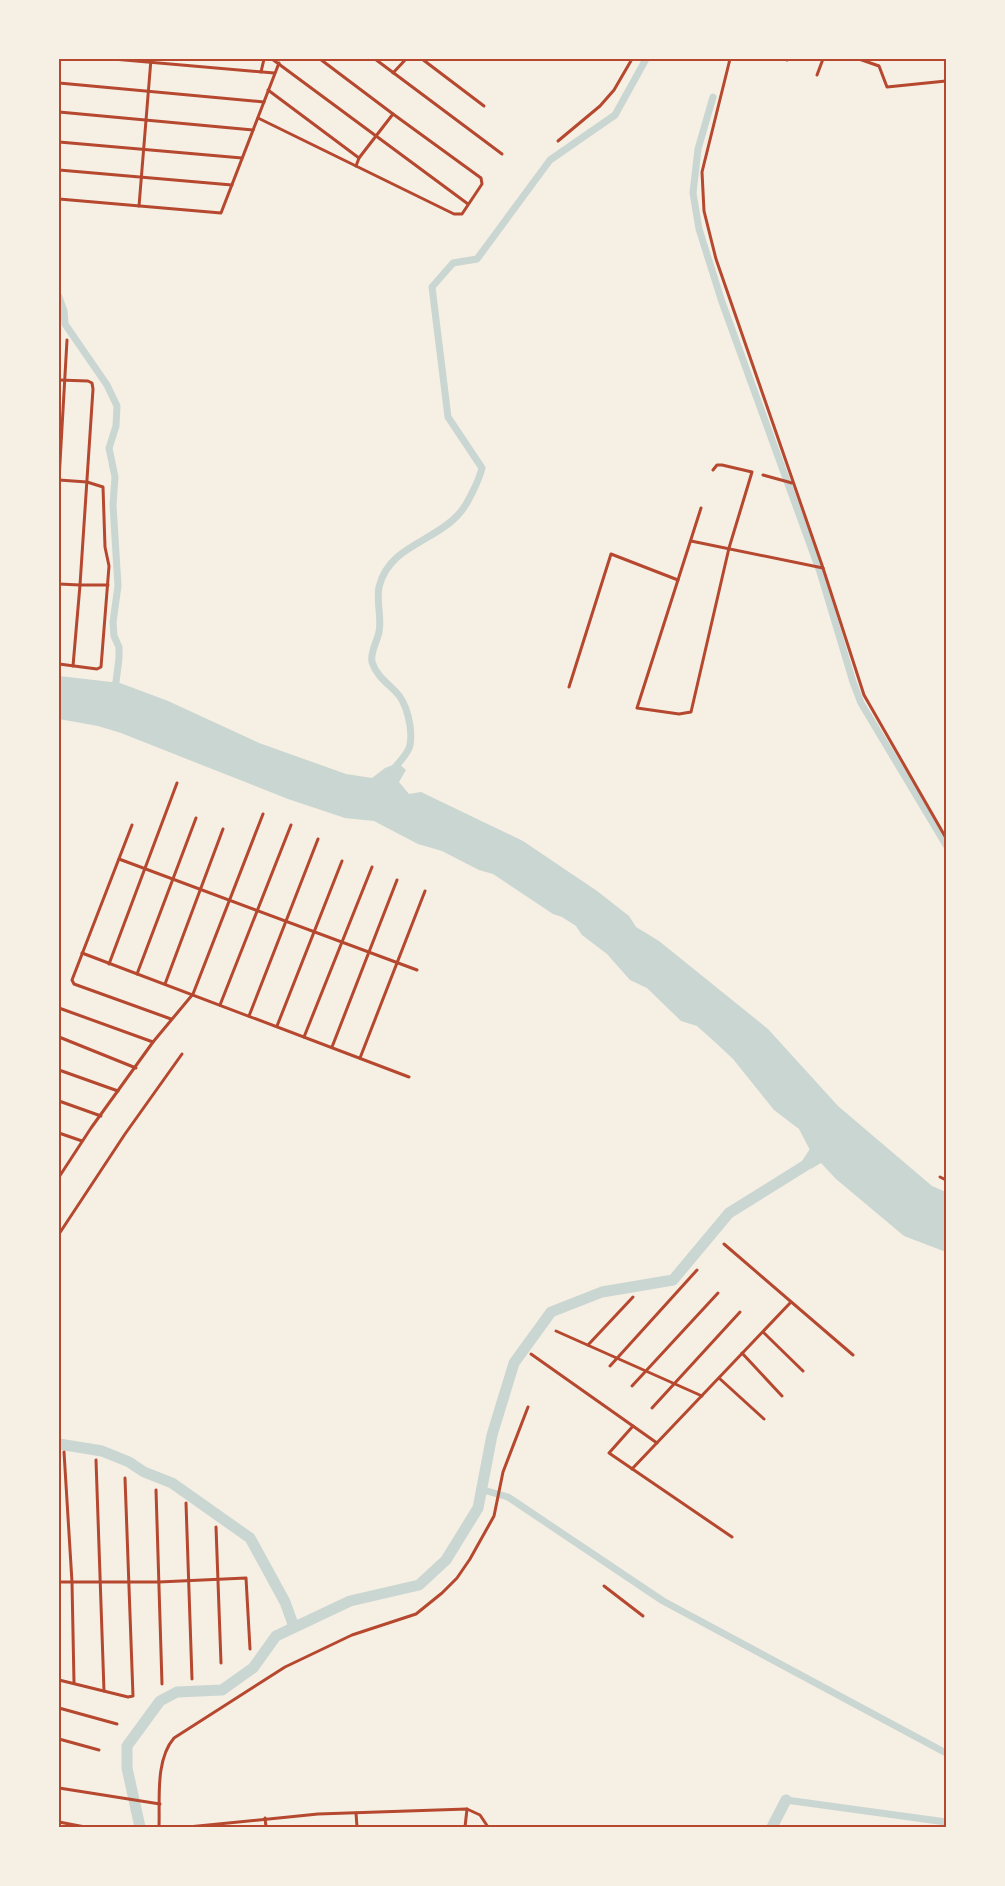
<svg xmlns="http://www.w3.org/2000/svg" width="1005" height="1886" viewBox="0 0 1005 1886" font-family="'Source Serif 4',serif">
  <style>
    .water { fill: #c9d6d2 }
    .lines { fill: none; stroke-linecap: round; stroke-linejoin: round }
    .canal { stroke: #c9d6d2; stroke-width: 7 }
    .river { stroke: #c9d6d2; stroke-width: 11 }
    .minor { stroke: #b5482f; stroke-width: 3 }
    .neatline { fill: none; stroke: #b5482f; stroke-width: 2 }
  </style>
  <rect width="100%" height="100%" fill="#f6efe4"/>
  <polygon class="water" points="59,676 120,683 168,701 259,743 346,774 372,778 385,768 398,763 406,770 399,782 409,794 421,792 523,841 597,891 629,916 636,927 659,941 768,1029 838,1106 932,1186 946,1192 946,1252 904,1236 836,1179 821,1163 811,1169 806,1165 811,1159 811,1152 799,1129 774,1110 733,1059 716,1043 697,1026 681,1021 647,988 630,980 607,954 582,935 576,926 562,917 553,914 493,874 479,870 442,851 418,844 374,821 345,818 288,799 121,733 98,726 59,719"/>
  <g class="lines">
    <g class="canal">
      <polyline points="713,97 698,149 693,193 699,229 722,302 820,572 853,682 861,703 946,845"/>
      <polyline points="59,297 64,311 65,324 107,385 117,406 116,426 109,448 115,477 113,505 118,586 113,622 114,636 119,647 119,658 116,682 112,690"/>
      <path d="M393,770C398,763 409,753 410,745C413,729 407,702 395,691C386,682 376,675 372,662C370,652 377,642 379,632C382,617 376,602 379,587C389,546 432,543 458,515C467,506 479,480 482,468L448,417L432,287L453,263L477,259L550,160L615,115L646,59"/>
      <polyline points="480,1489 508,1497 663,1601 946,1753"/>
      <polyline points="786,1800 946,1822"/>
    </g>
    <g class="river">
      <polyline points="59,1444 102,1451 129,1462 144,1472 172,1483 250,1538 285,1602 294,1627"/>
      <polyline points="140,1827 127,1768 127,1746 160,1701 177,1692 222,1690 253,1668 276,1636 350,1601 419,1585 446,1560 478,1508 492,1435 514,1363 551,1312 602,1292 673,1280 729,1213 806,1165 819,1145"/>
      <polyline points="772,1827 786,1800"/>
    </g>
    <g class="minor">
      <polyline points="113,59 274,73"/>
      <polyline points="272,59 468,204"/>
      <polyline points="320,59 393,114"/>
      <polyline points="375,59 502,154"/>
      <polyline points="422,59 484,106"/>
      <polyline points="730,59 702,172 704,211 716,259 823,568 864,695 946,838"/>
      <polyline points="859,59 879,66 887,87 946,81"/>
      <polyline points="787,60 787,59"/>
      <polyline points="261,72 264,59"/>
      <polyline points="393,73 406,59"/>
      <polyline points="817,75 823,59"/>
      <polyline points="59,83 264,102"/>
      <polyline points="268,90 359,158 356,166"/>
      <polyline points="59,112 253,130"/>
      <polyline points="258,118 454,214 462,214 482,184 481,178 393,114 359,158"/>
      <polyline points="558,141 600,106 614,90 632,59"/>
      <polyline points="59,142 242,158"/>
      <polyline points="59,170 232,185"/>
      <polyline points="59,199 221,213 279,63"/>
      <polyline points="139,206 151,59"/>
      <polyline points="59,380 88,381 92,383 93,389 80,585 59,584"/>
      <polyline points="763,475 792,483"/>
      <polyline points="59,480 87,482 103,487 105,547 109,566 101,667 97,669 59,664"/>
      <polyline points="59,480 67,340"/>
      <polyline points="701,508 637,708 679,714 691,712 729,548 752,472 722,465 717,465 713,470"/>
      <polyline points="691,541 823,568"/>
      <polyline points="73,666 80,585 108,585"/>
      <polyline points="569,687 611,554 678,580"/>
      <polyline points="132,825 72,980 74,984 171,1019"/>
      <polyline points="119,859 417,970"/>
      <polyline points="82,953 409,1077"/>
      <polyline points="109,964 177,783"/>
      <polyline points="137,974 196,818"/>
      <polyline points="165,984 223,829"/>
      <polyline points="220,1005 291,825"/>
      <polyline points="59,1008 153,1042"/>
      <polyline points="249,1016 318,839"/>
      <polyline points="277,1026 342,861"/>
      <polyline points="59,1037 136,1068"/>
      <polyline points="304,1037 372,867"/>
      <polyline points="332,1047 397,880"/>
      <polyline points="360,1058 425,891"/>
      <polyline points="59,1070 118,1091"/>
      <polyline points="59,1101 101,1116"/>
      <polyline points="59,1133 82,1141"/>
      <polyline points="59,1177 91,1128 153,1042 193,994 263,814"/>
      <polyline points="940,1177 946,1180"/>
      <polyline points="59,1234 125,1134 182,1054"/>
      <polyline points="724,1244 853,1355"/>
      <polyline points="556,1331 702,1396"/>
      <polyline points="763,1332 803,1371"/>
      <polyline points="588,1345 633,1297"/>
      <polyline points="742,1353 782,1396"/>
      <polyline points="531,1354 657,1443"/>
      <polyline points="610,1366 697,1270"/>
      <polyline points="719,1378 764,1419"/>
      <polyline points="632,1386 718,1293"/>
      <polyline points="652,1408 740,1312"/>
      <polyline points="633,1426 609,1453 732,1537"/>
      <polyline points="64,1452 72,1582 74,1683"/>
      <polyline points="96,1460 104,1691"/>
      <polyline points="632,1469 791,1302"/>
      <polyline points="156,1490 162,1684"/>
      <polyline points="186,1503 192,1679"/>
      <polyline points="216,1527 221,1663"/>
      <polyline points="59,1582 159,1582 246,1578 250,1649"/>
      <polyline points="604,1586 643,1616"/>
      <polyline points="59,1680 128,1697 133,1696 125,1478"/>
      <polyline points="59,1708 117,1724"/>
      <polyline points="59,1739 99,1750"/>
      <polyline points="59,1788 160,1804"/>
      <polyline points="356,1813 357,1827"/>
      <polyline points="265,1818 266,1827"/>
      <polyline points="59,1822 85,1827"/>
      <path d="M159,1827C160,1800 155,1760 174,1738L285,1667L352,1635L416,1614L442,1593L457,1578L470,1559L494,1516L503,1472L528,1407"/>
      <polyline points="188,1827 318,1814 467,1809 480,1815 488,1827"/>
      <polyline points="465,1827 467,1809"/>
    </g>
  </g>
  <rect width="1005" height="1886" fill="none" stroke="#f6efe4" stroke-width="120"/>
  <rect x="60" y="60" width="885" height="1766" class="neatline"/>
</svg>
